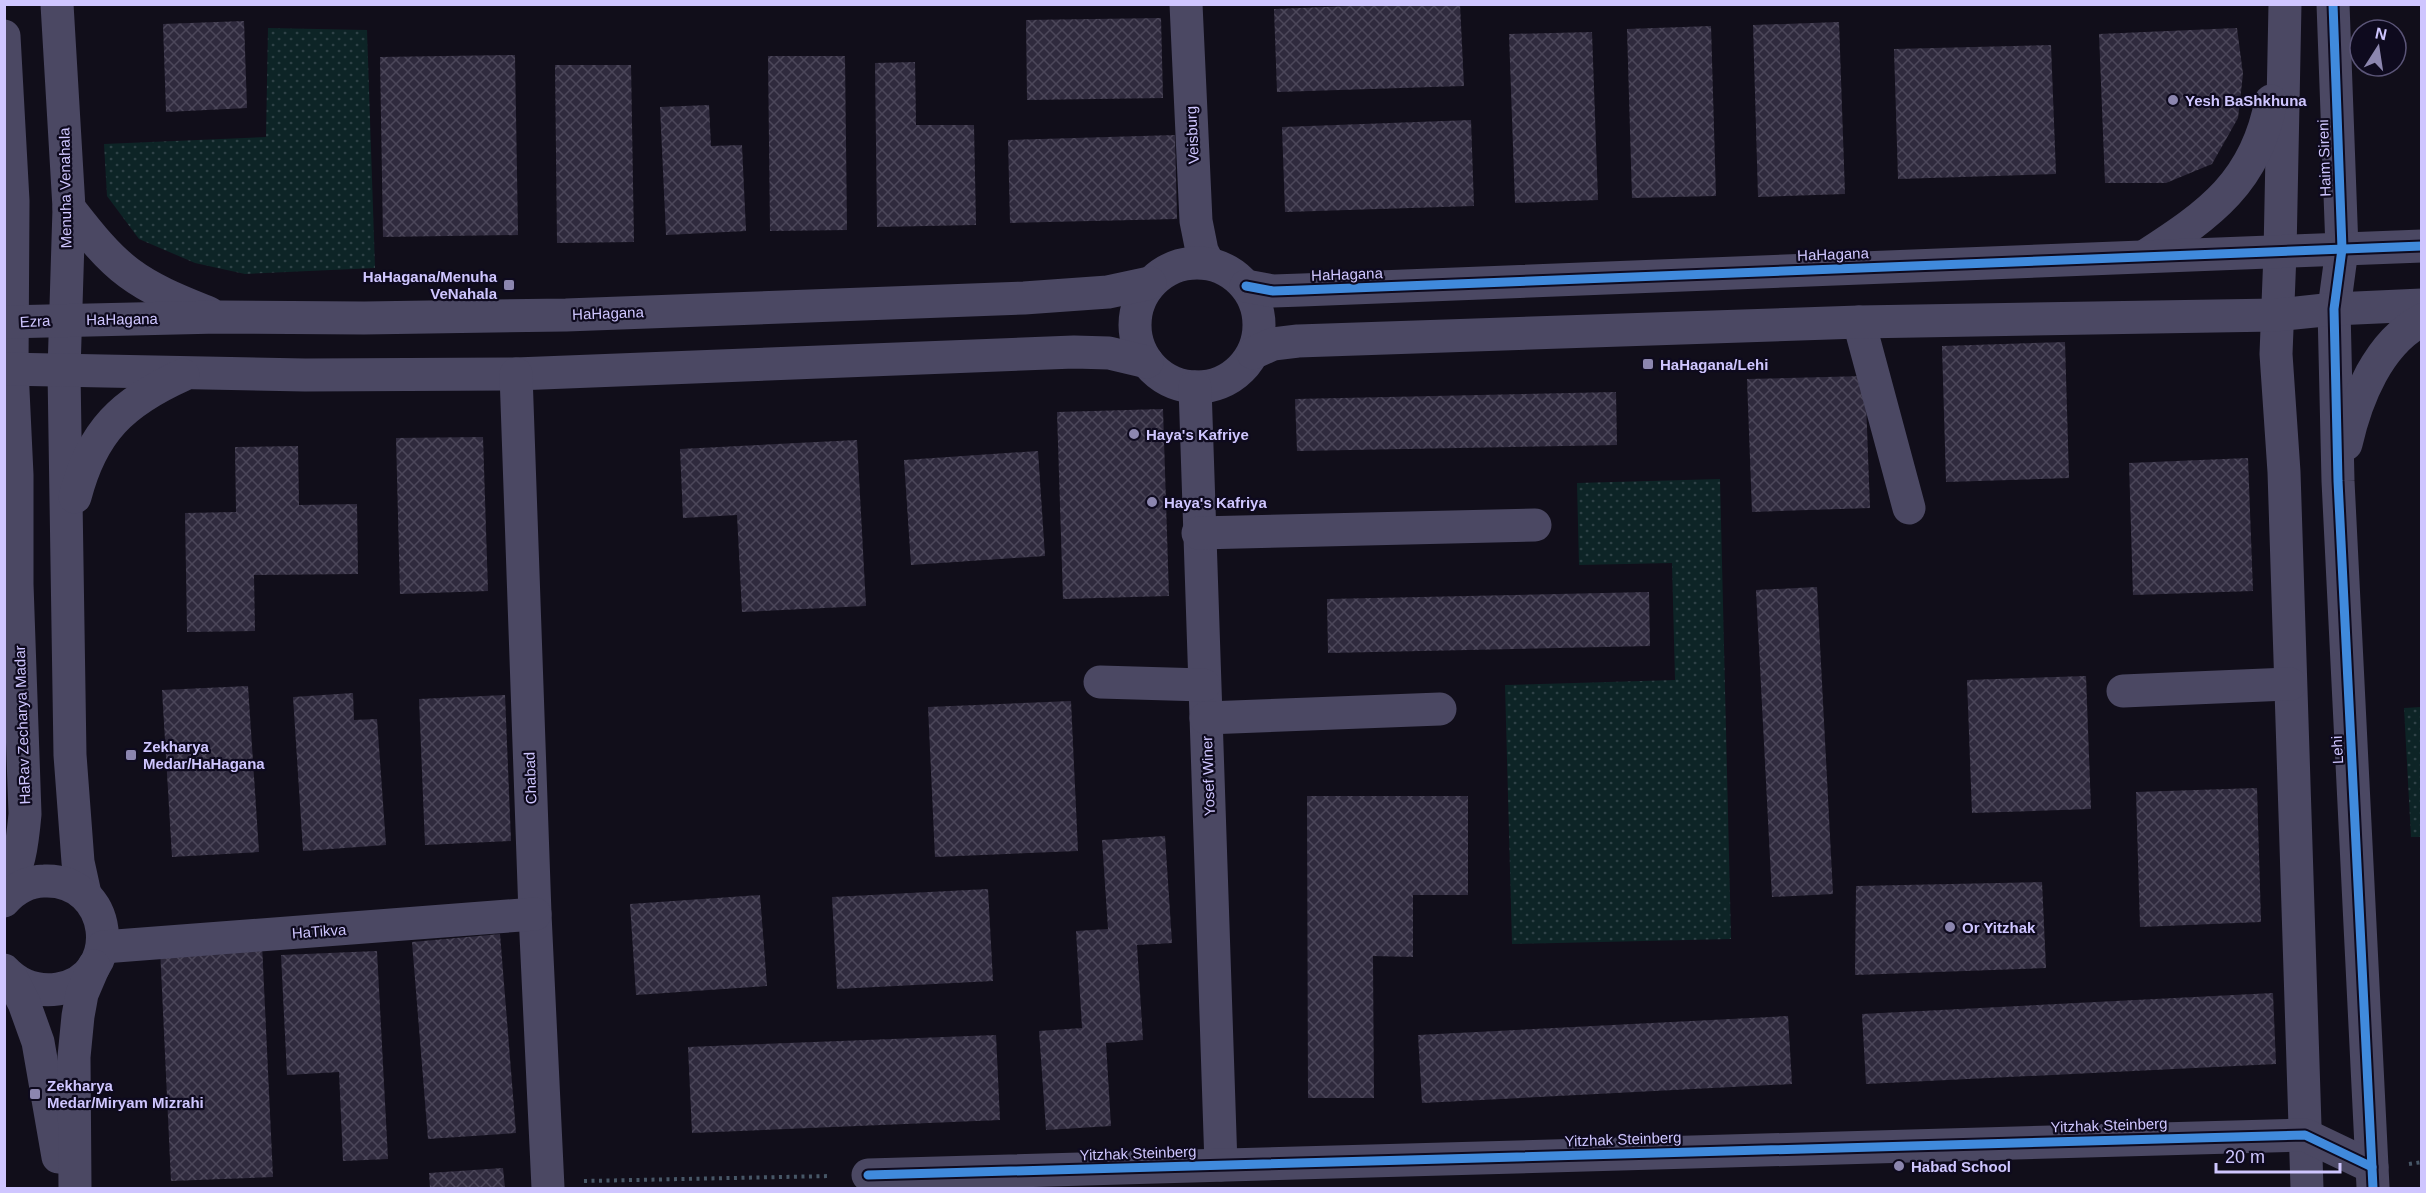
<svg xmlns="http://www.w3.org/2000/svg" width="2426" height="1193" viewBox="0 0 2426 1193" font-family="Helvetica,sans-serif">
  <style>
    .grass { fill: url(#grass-dots) }
    .building { fill: url(#building-cross-hatch) }
    .lines { fill: none; stroke-linecap: round; stroke-linejoin: round }
    .path { stroke: #475767; stroke-width: 4; stroke-dasharray: 3 4.5; stroke-linecap: butt }
    .minor { stroke: #4b4863; stroke-width: 33 }
    .cycleway-casing { stroke: #0e0a1e; stroke-width: 13 }
    .cycleway { stroke: #408adc; stroke-width: 9 }
    .poi-dot { fill: #8c86af; stroke: #0e0a1e; stroke-width: 2 }
    .labels { text-anchor: middle; dominant-baseline: central; stroke-width: 4.5; stroke-linejoin: round; paint-order: stroke }
    .poi-label { font-size: 15px; font-weight: bold; fill: #cfc6ff; stroke: #0e0a1e; text-anchor: start }
    .street-label { font-size: 15px; fill: #cfc6ff; stroke: #0e0a1e }
  </style>
  <defs>
    <pattern id="grass-dots" width="8" height="8" patternUnits="userSpaceOnUse" patternTransform="scale(1.5)"><rect width="8" height="8" fill="#0d2426"/><path d="M2 2h.1M6 6h.1" fill="none" stroke="#2f4247" stroke-width="1.8" stroke-linecap="round"/></pattern>
    <pattern id="building-cross-hatch" width="8" height="8" patternUnits="userSpaceOnUse" patternTransform="scale(1.5)"><rect width="8" height="8" fill="#2f2a3d"/><path d="M0 0l8 8M0 8l8-8" fill="none" stroke="#4c475a"/></pattern>
  </defs>
  <rect width="100%" height="100%" fill="#110e1a"/>
  <g class="grass">
    <polygon points="268,28 367,30 375,268 245,274 195,263 139,239 107,196 104,144 266,137"/>
    <polygon points="1720,479 1731,939 1512,944 1505,685 1675,680 1672,563 1579,565 1577,483"/>
    <polygon points="2421,707 2421,837 2411,837 2404,708"/>
  </g>
  <g class="building">
    <polygon points="1403,4 1460,4 1464,86 1277,92 1274,9"/>
    <polygon points="1161,18 1163,98 1027,100 1026,20"/>
    <polygon points="244,21 247,108 166,112 163,24"/>
    <polygon points="1839,22 1845,194 1758,197 1753,25"/>
    <polygon points="1711,26 1716,196 1632,198 1627,29"/>
    <polygon points="2237,28 2243,74 2238,118 2212,164 2166,183 2105,183 2099,34"/>
    <polygon points="1592,32 1598,200 1515,203 1509,34"/>
    <polygon points="2051,45 2056,174 1898,179 1894,49"/>
    <polygon points="515,55 518,235 383,237 380,57"/>
    <polygon points="768,56 845,56 847,230 770,231"/>
    <polygon points="915,62 916,125 974,125 976,225 877,227 875,63"/>
    <polygon points="555,65 631,65 634,242 557,243"/>
    <polygon points="709,105 711,146 742,145 746,231 666,235 660,107"/>
    <polygon points="1471,120 1474,206 1285,212 1282,127"/>
    <polygon points="1175,135 1177,219 1010,223 1008,140"/>
    <polygon points="2065,342 2069,478 1946,482 1942,346"/>
    <polygon points="1865,376 1870,508 1752,512 1747,379"/>
    <polygon points="1616,392 1617,445 1297,451 1295,399"/>
    <polygon points="1163,409 1169,596 1063,599 1057,412"/>
    <polygon points="483,437 488,591 400,594 396,438"/>
    <polygon points="857,440 866,606 742,612 737,515 683,518 680,449"/>
    <polygon points="298,446 299,505 357,504 358,574 254,575 255,631 187,632 185,513 236,512 235,447"/>
    <polygon points="1038,451 1045,556 911,565 904,460"/>
    <polygon points="2248,458 2253,591 2133,595 2129,463"/>
    <polygon points="1817,587 1833,894 1772,897 1756,590"/>
    <polygon points="1649,592 1650,646 1328,653 1327,599"/>
    <polygon points="2086,676 2091,809 1972,813 1967,680"/>
    <polygon points="248,686 259,852 172,857 162,690"/>
    <polygon points="353,693 354,720 377,719 386,845 303,851 293,697"/>
    <polygon points="505,695 511,841 425,845 419,699"/>
    <polygon points="1071,701 1078,851 935,857 928,707"/>
    <polygon points="2257,788 2261,922 2140,927 2136,792"/>
    <polygon points="1307,796 1468,796 1468,895 1413,895 1413,957 1373,956 1374,1098 1308,1098"/>
    <polygon points="1165,836 1172,943 1137,945 1143,1040 1106,1043 1111,1126 1046,1130 1039,1031 1082,1028 1076,931 1108,929 1102,840"/>
    <polygon points="2042,882 2046,968 1855,975 1856,886"/>
    <polygon points="988,889 993,981 837,989 832,897"/>
    <polygon points="760,895 767,986 636,995 630,904"/>
    <polygon points="500,934 516,1133 428,1139 412,942"/>
    <polygon points="262,944 273,1177 171,1181 160,948"/>
    <polygon points="377,951 388,1159 343,1161 339,1072 287,1075 281,955"/>
    <polygon points="2273,993 2276,1064 1866,1084 1862,1014"/>
    <polygon points="1788,1016 1792,1084 1422,1103 1418,1035"/>
    <polygon points="996,1035 1000,1120 692,1133 688,1047"/>
    <polygon points="503,1168 505,1188 430,1188 429,1173"/>
  </g>
  <g class="lines">
    <g class="path">
      <polyline points="2409,1164 2422,1162"/>
      <polyline points="584,1181 831,1176"/>
    </g>
    <g class="minor">
      <polyline points="57,4 69,208 64,371 70,755 78,862 85,894"/>
      <polyline points="1186,4 1196,221 1202,251 1208,263"/>
      <polyline points="2285,4 2280,253 2276,354 2284,472 2307,1188"/>
      <polyline points="2333,4 2342,249 2334,309 2338,481 2373,1187"/>
      <path d="M4,36L13,201L12,369L17,475V584L25,814C22,848 19,867 4,897"/>
      <path d="M69,208C87,231 106,256 129,273C153,291 182,302 209,313"/>
      <path d="M2145,256C2210,214 2256,182 2271,101"/>
      <circle cx="1197" cy="325" r="62"/>
      <polyline points="1246,286 1273,291 1302,290 2422,246"/>
      <polyline points="4,322 219,317 364,318 566,315 1024,298 1108,292 1150,283"/>
      <polyline points="1859,322 1909,508"/>
      <polyline points="1253,353 1273,344 1298,341 1859,322 2276,315 2334,309 2422,305"/>
      <polyline points="4,369 305,375 516,374 1074,352 1109,353 1147,362"/>
      <polyline points="516,374 535,914 548,1188"/>
      <polyline points="1195,387 1221,1165"/>
      <path d="M2346,444C2356,399 2378,343 2422,320"/>
      <path d="M75,497C92,431 123,402 183,375"/>
      <polyline points="1198,533 1535,525"/>
      <polyline points="1100,682 1204,685"/>
      <polyline points="2123,691 2290,684"/>
      <polyline points="1206,718 1440,709"/>
      <path d="M4,901C14,889 29,881 44,881C113,878 125,978 58,989C37,992 19,986 4,970"/>
      <polyline points="103,947 535,914"/>
      <polyline points="11,977 24,1003 38,1042 58,1157"/>
      <polyline points="868,1175 2305,1135 2372,1167"/>
      <polyline points="75,1188 74,1057 78,1016 82,994 94,966"/>
    </g>
    <defs>
      <g id="cycleway">
        <polyline points="2333,4 2342,249 2334,309 2338,481 2373,1188"/>
        <polyline points="1246,286 1273,291 1302,290 2422,246"/>
        <polyline points="868,1175 2305,1135 2372,1167"/>
      </g>
    </defs>
    <use href="#cycleway" class="cycleway-casing"/>
    <use href="#cycleway" class="cycleway"/>
  </g>
  <g class="poi-dot">
    <circle cx="2173" cy="100" r="6"/>
    <rect x="503" y="279" width="12" height="12" rx="3"/>
    <rect x="1642" y="358" width="12" height="12" rx="3"/>
    <circle cx="1134" cy="434" r="6"/>
    <circle cx="1152" cy="502" r="6"/>
    <rect x="125" y="749" width="12" height="12" rx="3"/>
    <circle cx="1950" cy="927" r="6"/>
    <rect x="29" y="1088" width="12" height="12" rx="3"/>
    <circle cx="1899" cy="1166" r="6"/>
  </g>
  <g class="labels">
    <g class="poi-label">
      <text x="2185" y="100">Yesh BaShkhuna</text>
      <text x="497" y="276" text-anchor="end">HaHagana/Menuha<tspan x="497" dy="17">VeNahala</tspan></text>
      <text x="1660" y="364">HaHagana/Lehi</text>
      <text x="1146" y="434">Haya's Kafriye</text>
      <text x="1164" y="502">Haya's Kafriya</text>
      <text x="143" y="746">Zekharya<tspan x="143" dy="17">Medar/HaHagana</tspan></text>
      <text x="1962" y="927">Or Yitzhak</text>
      <text x="47" y="1085">Zekharya<tspan x="47" dy="17">Medar/Miryam Mizrahi</tspan></text>
      <text x="1911" y="1166">Habad School</text>
    </g>
    <g class="street-label">
      <text transform="translate(1192 135) rotate(-93)">Veisburg</text>
      <text transform="translate(2324 158) rotate(-92)">Haim Sireni</text>
      <text transform="translate(65 188) rotate(-91)">Menuha Venahala</text>
      <text transform="translate(1833 254) rotate(-2)">HaHagana</text>
      <text transform="translate(1347 274) rotate(-2)">HaHagana</text>
      <text transform="translate(608 313) rotate(-2)">HaHagana</text>
      <text transform="translate(122 319) rotate(-1)">HaHagana</text>
      <text transform="translate(35 321) rotate(-3)">Ezra</text>
      <text transform="translate(22 725) rotate(-92)">HaRav Zecharya Madar</text>
      <text transform="translate(2337 750) rotate(-93)">Lehi</text>
      <text transform="translate(1208 776) rotate(-92)">Yosef Winer</text>
      <text transform="translate(530 778) rotate(-92)">Chabad</text>
      <text transform="translate(319 931) rotate(-4)">HaTikva</text>
      <text transform="translate(2109 1125) rotate(-2)">Yitzhak Steinberg</text>
      <text transform="translate(1623 1139) rotate(-2)">Yitzhak Steinberg</text>
      <text transform="translate(1138 1153) rotate(-2)">Yitzhak Steinberg</text>
    </g>
  </g>
  <rect width="2426" height="1193" fill="none" stroke="#cfc6ff" stroke-width="12"/>
  <g transform="translate(2378 48) rotate(12)"><circle r="28" fill="#0e0a1e" stroke="#5b5578" stroke-width="1.5"/>
  <path d="M0-4.5L10 22L0 15L-10 22Z" fill="#8c86af"/>
  <text y="-9" font-size="16" font-weight="bold" text-anchor="middle" fill="#cfc6ff">N</text>
  </g>
  <path d="M2216 1163v9h124v-9" fill="none" stroke="#cfc6ff" stroke-width="3"/>
  <text x="2225" y="1163" font-size="18" fill="#cfc6ff" stroke="#0e0a1e" stroke-width="4.5" paint-order="stroke">20 m</text>
</svg>
